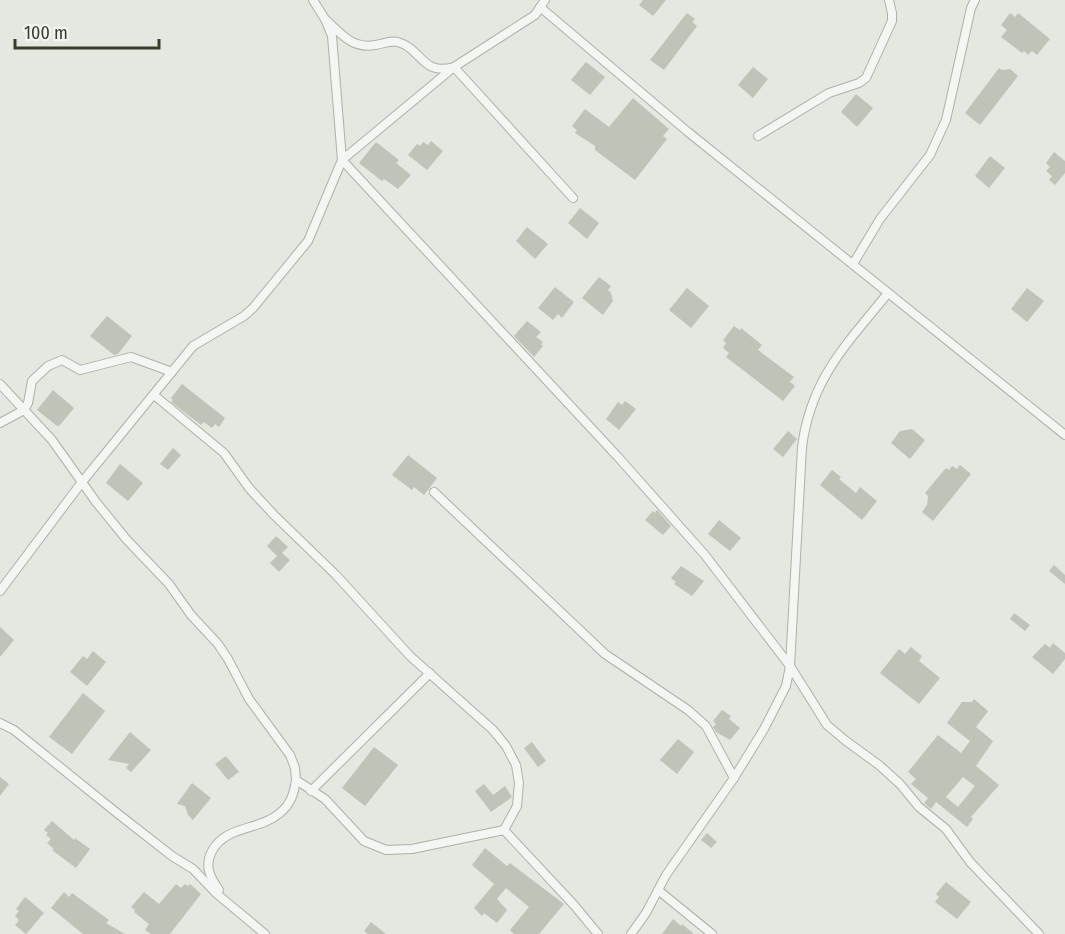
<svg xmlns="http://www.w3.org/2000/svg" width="1065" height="934" viewBox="0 0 1065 934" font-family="'Fira Sans Condensed',sans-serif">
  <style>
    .building { fill: #bec4b8; fill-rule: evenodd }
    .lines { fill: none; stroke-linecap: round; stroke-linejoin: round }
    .minor-casing { stroke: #acb2a6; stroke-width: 10 }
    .minor { stroke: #f4f6f3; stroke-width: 8 }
  </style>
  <rect width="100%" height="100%" fill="#e4e8e0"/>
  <g class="building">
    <polygon points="643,0 666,0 653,16 639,5"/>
    <polygon points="687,13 695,19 692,22 697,26 664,70 650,60"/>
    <polygon points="1010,13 1015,17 1018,13 1050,39 1037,55 1032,51 1028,55 1024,51 1022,53 1001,37 1007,30 1001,25"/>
    <polygon points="586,62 605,77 590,95 571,80"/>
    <polygon points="753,67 768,79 753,98 738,85"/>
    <polygon points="999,68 1002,70 1010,69 1018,76 980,125 965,113"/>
    <polygon points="856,94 873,108 858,126 856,126 841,112"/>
    <polygon points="633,98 669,129 663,136 667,139 635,180 595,150 595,146 575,133 577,130 572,126 585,109 609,127"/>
    <polygon points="431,141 443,151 427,170 408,155 417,144 420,146 423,142 428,145"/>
    <polygon points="376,142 399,160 396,163 411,175 398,189 384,179 382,181 359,163"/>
    <polygon points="1054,152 1065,161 1065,173 1055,185 1049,180 1052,176 1046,171 1050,167 1046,163"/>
    <polygon points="990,156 1005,168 989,188 975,176"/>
    <polygon points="580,208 599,223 587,239 568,223"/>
    <polygon points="527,227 548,244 535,259 516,241"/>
    <polygon points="599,277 611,286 608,290 611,293 613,301 603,315 582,298"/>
    <polygon points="555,287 574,302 562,318 558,314 553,320 538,308"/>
    <polygon points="687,288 709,306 691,328 669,310"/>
    <polygon points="1027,288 1044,301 1027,322 1011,309"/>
    <polygon points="107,316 132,336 118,354 114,355 90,336"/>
    <polygon points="527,321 541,332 536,337 543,342 541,344 543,346 534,357 514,336"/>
    <polygon points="734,326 740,330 741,328 762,345 758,350 794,377 790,382 795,386 783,401 726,357 729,353 723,348 726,343 723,340"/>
    <polygon points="182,384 225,418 219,427 215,424 212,428 204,422 201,425 171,402 173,400 171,398"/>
    <polygon points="53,390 74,408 60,425 57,426 37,410"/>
    <polygon points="625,401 636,409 619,430 606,419 618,402 622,405"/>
    <polygon points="912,429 925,440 910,459 891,443 900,431"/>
    <polygon points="788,431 797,439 783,457 773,449"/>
    <polygon points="173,448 181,455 168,470 160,464"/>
    <polygon points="408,455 437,478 424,495 414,487 412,490 392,475"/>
    <polygon points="120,464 143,483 128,501 106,483"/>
    <polygon points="960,465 971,474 933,521 922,512 927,505 928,496 925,493 946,468 949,470 952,466 957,469"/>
    <polygon points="832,470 841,477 839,479 856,493 860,487 877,501 862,520 820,485"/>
    <polygon points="657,510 671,526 663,535 645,520 653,511 655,513"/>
    <polygon points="719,520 741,538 730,551 708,534"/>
    <polygon points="276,536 288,547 282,553 290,560 279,572 270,563 277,556 267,546"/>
    <polygon points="1054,565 1065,575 1065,584 1049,571"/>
    <polygon points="681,566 704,581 692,596 674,584 676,582 671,578"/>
    <polygon points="1014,613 1030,625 1025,631 1010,619"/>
    <polygon points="0,627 14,640 0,657"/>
    <polygon points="1053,643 1065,653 1065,659 1053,674 1032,657 1045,644 1050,648"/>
    <polygon points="911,647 922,656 919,661 940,678 919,704 880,673 899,649 905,654"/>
    <polygon points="93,651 106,662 87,686 70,672 83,656 87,659"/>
    <polygon points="83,693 105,711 72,754 49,737"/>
    <path d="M974,699L988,711L976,727L993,741L976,766L999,785L971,817L973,819L967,827L936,802L931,809L924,803L928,798L911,784L916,779L908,772L938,735L961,753L970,741L947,723L962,702H972ZM963,777L975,786L958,807L946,797Z"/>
    <polygon points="722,710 731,716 729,719 740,728 730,740 716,732 713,727 716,724 713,721"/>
    <polygon points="130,732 151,750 131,772 126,768 129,764 108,760"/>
    <polygon points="678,739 694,752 677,774 660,760"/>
    <polygon points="532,742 546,761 538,767 524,748"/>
    <polygon points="374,747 398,765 365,806 342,788"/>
    <polygon points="226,756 239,772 228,780 215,764"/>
    <polygon points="0,777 9,784 0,796"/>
    <polygon points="192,783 211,798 193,820 188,815 185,806 177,804"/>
    <polygon points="484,784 493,795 505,786 512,797 491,812 475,791"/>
    <polygon points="52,821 74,840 75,838 90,849 76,868 52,850 54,849 47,843 51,839 46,835 48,833 44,830"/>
    <polygon points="707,833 717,842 711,848 701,840"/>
    <polygon points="485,848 507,866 510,863 564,904 539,934 514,934 510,930 529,907 506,888 497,899 507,910 497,923 484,913 482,916 474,908 494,884 472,865"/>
    <polygon points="946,882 971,902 957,919 935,902 939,897 936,894"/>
    <polygon points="176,884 181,888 185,884 188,886 190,884 201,894 170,934 151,934 145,930 149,924 134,912 135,910 131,907 144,892 159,904"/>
    <polygon points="64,892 69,897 72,893 109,920 106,923 125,934 83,934 51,908"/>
    <polygon points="25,897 44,913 26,934 15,925 19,920 15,916 19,911 16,909"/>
    <polygon points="673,919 681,926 682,924 694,934 662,934"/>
    <polygon points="371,922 386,934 368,934 364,931"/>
  </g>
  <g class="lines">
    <defs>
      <g id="minor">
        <polyline points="313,0 325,19 332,36 342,160 618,457 705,555 790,666 827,725 846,741 879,765 900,784 919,807 946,829 970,862 1039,934"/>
        <polyline points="540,7 688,132 1065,435"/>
        <path d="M327,21C342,35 353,49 375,45C383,44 390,40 398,42C422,49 422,76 454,67L573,198"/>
        <polyline points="758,136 829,93 859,83 866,78 892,21 892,13 889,0"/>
        <polyline points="853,264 880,219 930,155 946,120 971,8 975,0"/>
        <polyline points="0,384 52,440 96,502 127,540 169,584 191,615 218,644 228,659 249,699 290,755 295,768 296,780 325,799 364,841 386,850 412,849 504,830 574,905 598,934"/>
        <polyline points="154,395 224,453 249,488 274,515 336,575 410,656 493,730 506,746 516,765 519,783 517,806 504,830"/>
        <polyline points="0,423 24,410 28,403 32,381 48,366 62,360 80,370 131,357 172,372"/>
        <polyline points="434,492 605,654 688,710 706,726 734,778"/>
        <polyline points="0,591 82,482 193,346 244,316 253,308 308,241 342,160 454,67 535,15 545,0"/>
        <polyline points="0,723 14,730 117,813 172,856 193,869 217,894 265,934"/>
        <polyline points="311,791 430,673"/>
        <path d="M219,890C210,877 204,866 212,851C226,825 259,831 280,813C291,804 294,793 296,780"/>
        <polyline points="658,890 712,934"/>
        <path d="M631,934L646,913L666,875L734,778L764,729L786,686L790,666L802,447C811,378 847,344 888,293"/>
      </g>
    </defs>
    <use href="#minor" class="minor-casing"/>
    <use href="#minor" class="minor"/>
  </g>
  <path d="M15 39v9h144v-9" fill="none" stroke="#343e2a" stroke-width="3"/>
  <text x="24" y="39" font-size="18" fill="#343e2a" stroke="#f3f5f0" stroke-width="4.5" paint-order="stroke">100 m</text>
</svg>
